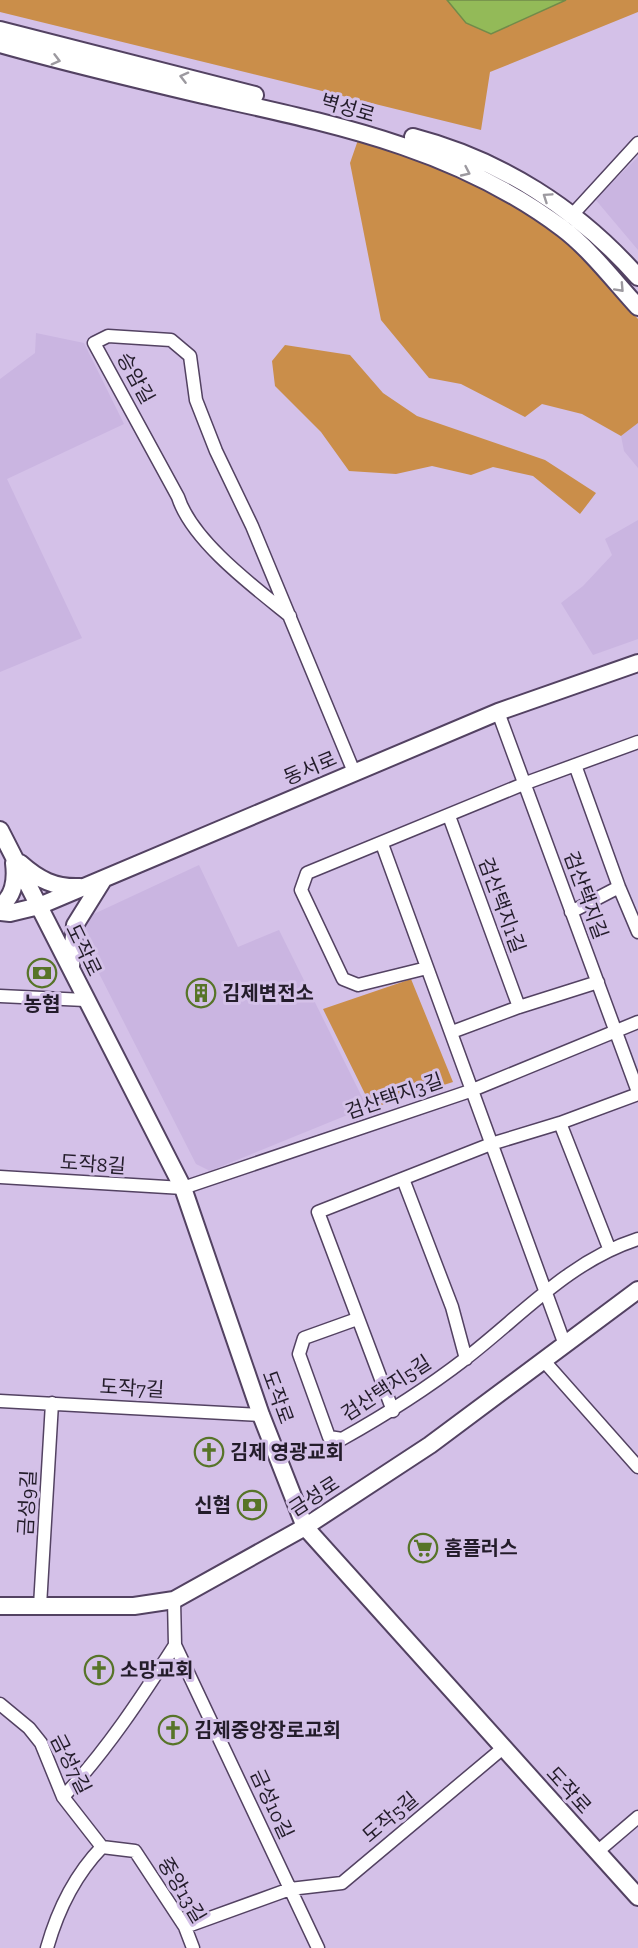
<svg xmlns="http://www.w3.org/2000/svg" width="638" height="1948" font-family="'Zilla Slab','Noto Sans KR',serif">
<rect width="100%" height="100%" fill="#d4c1e8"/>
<!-- built -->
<path fill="#cab5e1" d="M638 157V250L595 199Z
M36 333 84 343 124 424 7 479 82 638 0 672V379L35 353Z
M638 423V468L624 451 621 436Z
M638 520V639L593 655 561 603 583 586 612 555 605 539Z
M199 865 238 947 279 930 367 1107 210 1171 196 1164 81 938 83 919Z"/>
<!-- green -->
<path fill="#ca8e4a" d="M0 0H638V12L490 72 481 130 0 12Z
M358 140 420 157 506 198 569 242 638 319V423L621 436 582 414 542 404 525 417 461 384 429 378 381 320 350 163Z
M285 345 350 355 383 393 417 416 545 460 596 493 580 514 533 476 493 467 471 475 432 466 396 474 349 471 321 432 275 386 272 361Z
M411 979 453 1082 372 1108 323 1009Z"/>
<!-- water -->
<path fill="#93ba58" stroke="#718b4a" stroke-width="1.5" d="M447 0H566L491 34 466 23Z"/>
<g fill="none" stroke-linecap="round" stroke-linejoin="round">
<!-- street casing -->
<g stroke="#534262" stroke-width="15">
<path id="street" d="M573 214 638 143
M290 616C254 587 192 541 178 497L94 343 108 336 171 340 190 356 196 400 216 451 252 526 354 772
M498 712 638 1092
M575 765 619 887 638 932
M449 816 519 1007
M382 844C442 1011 503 1178 565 1345
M571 912 619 887
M427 968 358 985 343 979 301 890 307 873 526 783 638 742
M0 996 85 1000
M452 1032 519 1007 598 982
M560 1123 609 1248
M0 1177 183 1188 470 1091 638 1022
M403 1179 452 1307 466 1359
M357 1319 304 1338 299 1354 329 1437 342 1439C385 1415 426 1389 465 1359 521 1316 569 1261 638 1239
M544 1361 638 1467
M0 1401 261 1415
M393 1411 318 1212 491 1144 560 1123 638 1094
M174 1600 175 1645 318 1948
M40 1606 52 1403
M0 1704 29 1728 41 1743 63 1797 102 1847
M63 1797C107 1750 141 1698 175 1645
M102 1847 135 1851 185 1927 193 1948
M597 1852 638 1817
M185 1927 290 1889 342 1883 503 1748
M47 1948C58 1909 74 1876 102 1847"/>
</g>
<!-- secondary casing -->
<g stroke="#534262" stroke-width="20">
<path id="secondary" d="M0 30 255 95
M0 44C67 63 135 79 203 95 332 124 454 147 562 228 589 248 615 282 638 307
M413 137C501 160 578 209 638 277
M0 830 183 1188 261 1415 305 1527 638 1897
M20 863C39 880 55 888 80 887
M0 906C15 896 16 879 14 863
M0 912 10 913 39 906 498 712 638 663
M71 966 75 925 103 880
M0 1606H134L174 1600 305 1527 430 1445 638 1290"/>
</g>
<!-- street -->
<use href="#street" stroke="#fff" stroke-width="12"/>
<!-- secondary -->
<use href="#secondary" stroke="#fff" stroke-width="16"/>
</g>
<!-- one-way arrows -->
<defs><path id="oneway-chevron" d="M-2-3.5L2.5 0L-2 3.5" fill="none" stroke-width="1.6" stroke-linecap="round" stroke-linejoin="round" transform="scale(1.5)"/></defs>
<g stroke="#9c999f">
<use href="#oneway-chevron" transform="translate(56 60) rotate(15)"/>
<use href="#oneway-chevron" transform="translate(184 77) rotate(-166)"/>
<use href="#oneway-chevron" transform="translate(466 172) rotate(25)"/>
<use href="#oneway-chevron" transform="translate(547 197) rotate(-146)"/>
<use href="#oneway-chevron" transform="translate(620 288) rotate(47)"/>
</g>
<!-- icons -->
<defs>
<g id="bank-ring" transform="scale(1.5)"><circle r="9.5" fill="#d4c1e8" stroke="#577428" stroke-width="1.5"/><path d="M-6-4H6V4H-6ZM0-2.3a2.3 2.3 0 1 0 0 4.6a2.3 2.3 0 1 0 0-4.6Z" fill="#577428"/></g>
<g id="building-ring" transform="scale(1.5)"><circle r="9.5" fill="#d4c1e8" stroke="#577428" stroke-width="1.5"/><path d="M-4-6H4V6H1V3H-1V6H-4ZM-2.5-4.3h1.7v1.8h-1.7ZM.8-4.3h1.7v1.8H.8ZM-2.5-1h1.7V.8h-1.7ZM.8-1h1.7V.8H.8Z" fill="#577428"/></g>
<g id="church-ring" transform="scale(1.5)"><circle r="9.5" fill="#d4c1e8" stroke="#577428" stroke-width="1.5"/><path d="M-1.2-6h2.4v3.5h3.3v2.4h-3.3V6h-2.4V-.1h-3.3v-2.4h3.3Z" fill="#577428"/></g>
<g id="supermarket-ring" transform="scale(1.5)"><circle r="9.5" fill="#d4c1e8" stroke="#577428" stroke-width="1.5"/><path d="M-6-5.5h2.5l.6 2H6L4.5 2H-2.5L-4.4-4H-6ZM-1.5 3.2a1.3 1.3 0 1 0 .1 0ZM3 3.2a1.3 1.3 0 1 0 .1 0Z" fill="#577428"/></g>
</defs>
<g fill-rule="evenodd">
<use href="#bank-ring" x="42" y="973"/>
<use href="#building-ring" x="201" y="993"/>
<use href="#church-ring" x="209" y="1452"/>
<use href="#bank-ring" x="252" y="1505"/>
<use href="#supermarket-ring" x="423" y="1548"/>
<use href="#church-ring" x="99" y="1670"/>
<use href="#church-ring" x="173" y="1730"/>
</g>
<g text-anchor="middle" stroke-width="6" stroke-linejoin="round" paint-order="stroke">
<!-- street labels -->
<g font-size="20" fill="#231c2a" stroke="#d4c1e8">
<text transform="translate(348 108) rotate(16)" y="7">벽성로</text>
<text transform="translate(136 378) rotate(61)" y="7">승암길</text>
<text transform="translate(310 768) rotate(-23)" y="7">동서로</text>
<text transform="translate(586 895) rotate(70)" y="7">검산택지길</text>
<text transform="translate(502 905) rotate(70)" y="7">검산택지1길</text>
<text transform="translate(84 950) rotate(64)" y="7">도작로</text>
<text transform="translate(394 1096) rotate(-19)" y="7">검산택지3길</text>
<text transform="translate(93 1164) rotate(4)" y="7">도작8길</text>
<text transform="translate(132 1388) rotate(3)" y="7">도작7길</text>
<text transform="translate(386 1388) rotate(-33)" y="7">검산택지5길</text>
<text transform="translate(278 1397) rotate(70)" y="7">도작로</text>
<text transform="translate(314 1496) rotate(-33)" y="7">금성로</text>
<text transform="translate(27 1503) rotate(-87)" y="7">금성9길</text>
<text transform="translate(71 1764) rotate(63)" y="7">금성7길</text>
<text transform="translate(569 1790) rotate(48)" y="7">도작로</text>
<text transform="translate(272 1804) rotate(65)" y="7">금성10길</text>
<text transform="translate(390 1817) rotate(-40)" y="7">도작5길</text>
<text transform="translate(182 1890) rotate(59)" y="7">중앙13길</text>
</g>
<!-- poi labels -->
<g font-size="20" font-weight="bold" fill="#231c2a" stroke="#d4c1e8" text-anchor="start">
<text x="222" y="1000">김제변전소</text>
<text x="42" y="1011" text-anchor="middle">농협</text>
<text x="230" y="1459">김제 영광교회</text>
<text x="231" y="1512" text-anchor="end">신협</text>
<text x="444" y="1555">홈플러스</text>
<text x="120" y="1677">소망교회</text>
<text x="194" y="1737">김제중앙장로교회</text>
</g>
</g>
</svg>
